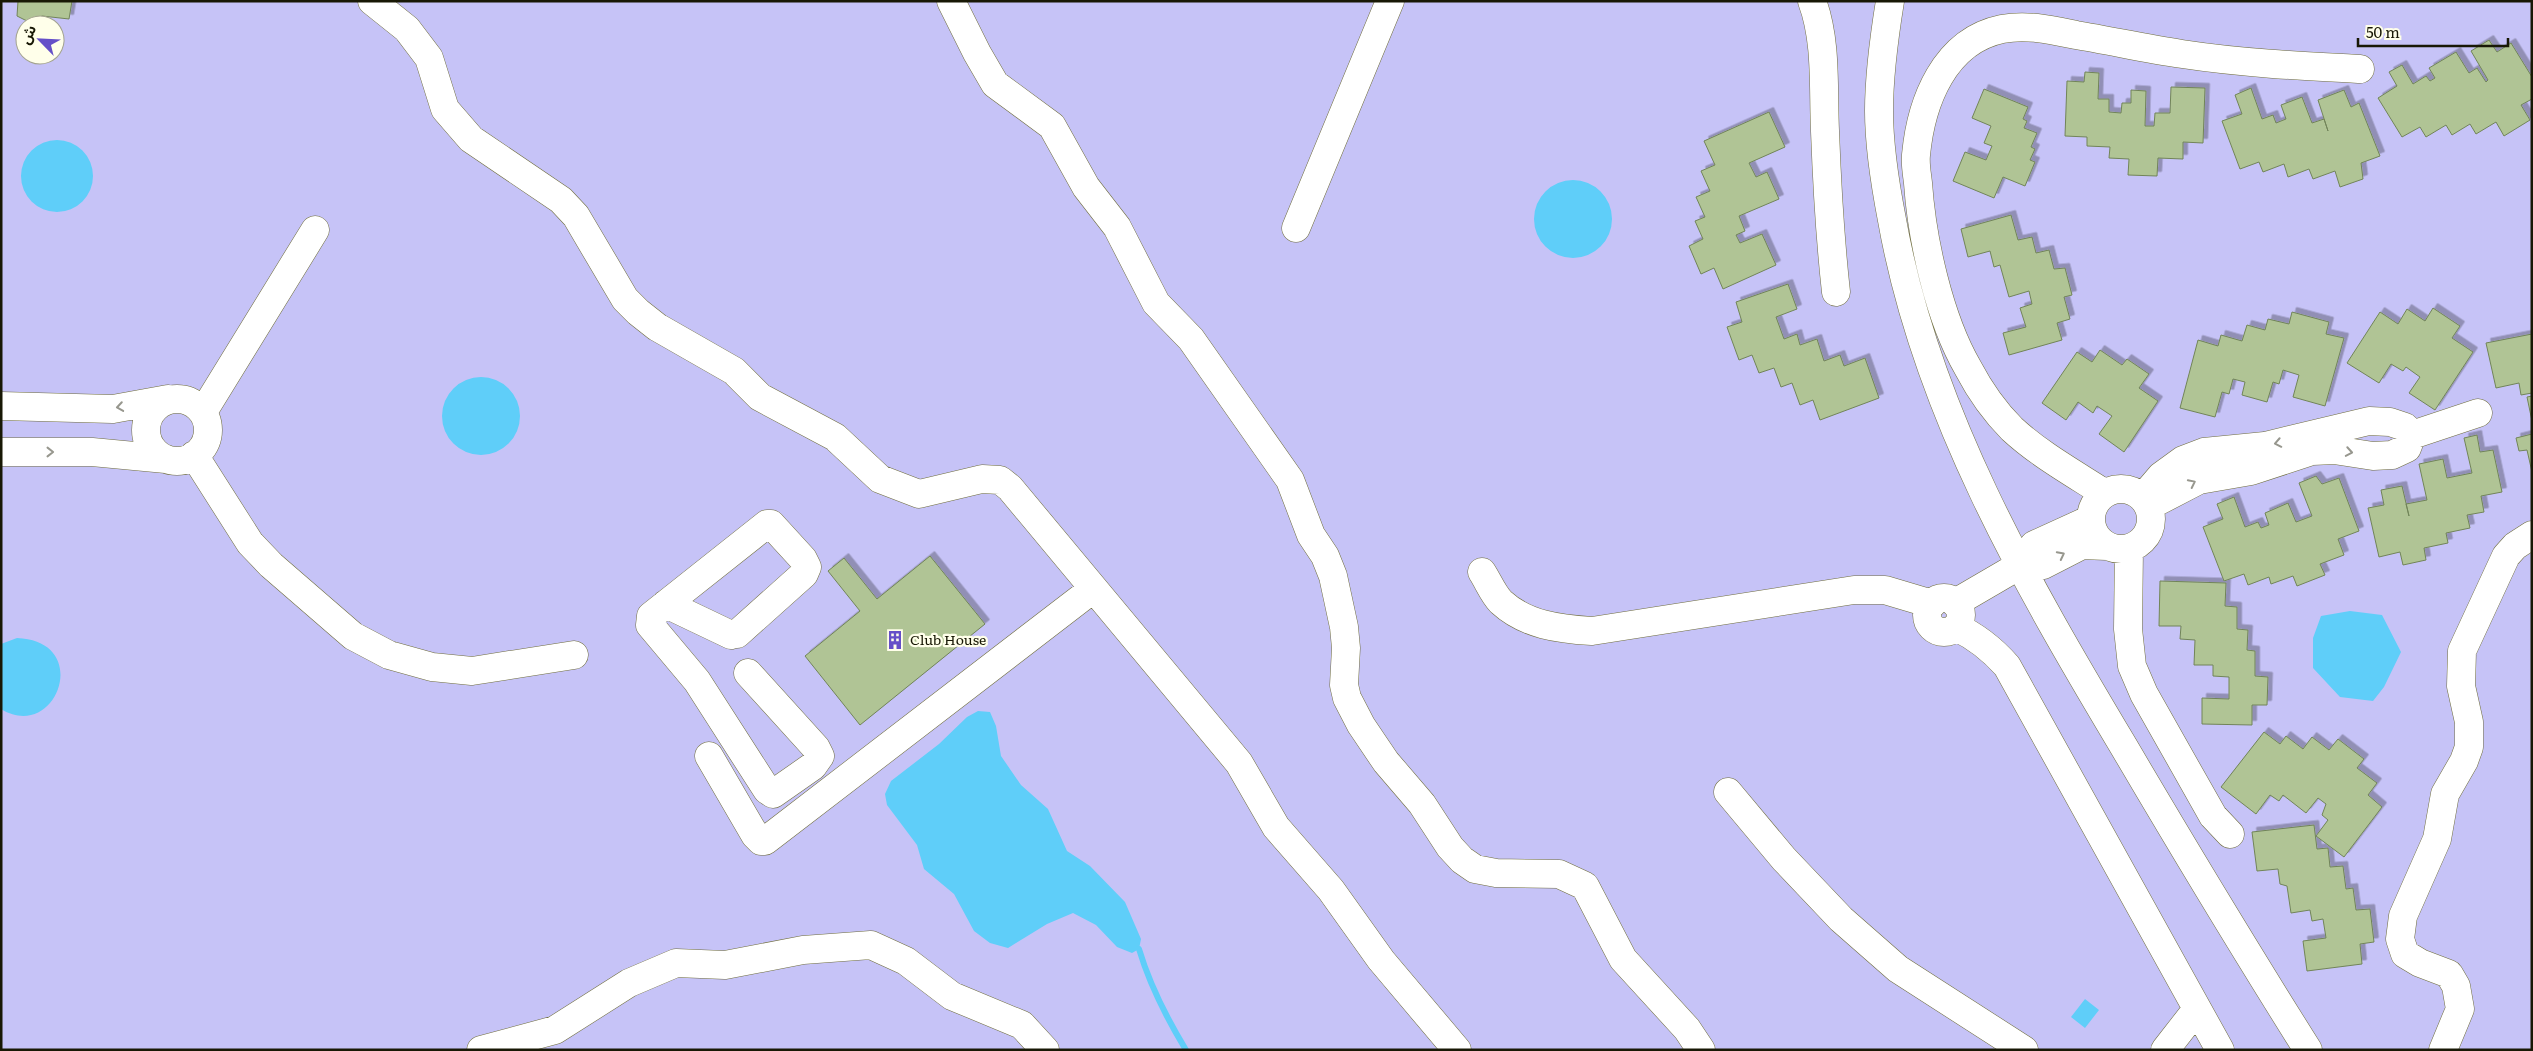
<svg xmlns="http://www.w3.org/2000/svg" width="2533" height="1051" font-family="Literata,'Noto Sans Arabic',serif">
<defs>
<filter id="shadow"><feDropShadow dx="4.5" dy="-4.5" stdDeviation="0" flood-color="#0004"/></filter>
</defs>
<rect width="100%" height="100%" fill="#e1e0ac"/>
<!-- green -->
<path fill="#c6c3f7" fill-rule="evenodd" d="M1 1H2532V1050H1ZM25 25H55V55H25Z"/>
<!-- water -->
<path fill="#5fcef9" d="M21 176a36 36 0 1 1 72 0a36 36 0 1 1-72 0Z
M1534 219a39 39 0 1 1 78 0a39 39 0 1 1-78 0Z
M442 416a39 39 0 1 1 78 0a39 39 0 1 1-78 0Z
M2350 611 2382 615 2401 652 2384 687 2373 701 2340 697 2313 668V638L2321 616Z
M17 638C94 641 56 743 1 709V644Z
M978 711 990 712 996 726 1001 756 1021 785 1048 809 1067 851 1090 866 1125 902 1141 939 1139 949 1132 953 1117 947 1096 925 1073 913 1047 924 1008 948 990 943 974 931 954 894 924 869 917 845 887 805 885 794 891 781 939 744 967 717Z
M2085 999 2099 1010 2085 1028 2071 1017Z"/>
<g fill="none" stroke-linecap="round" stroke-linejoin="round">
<!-- stream -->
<path stroke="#5fcef9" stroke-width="6" d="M1139 949C1150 986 1166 1017 1186 1050"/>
</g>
<!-- building -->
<path fill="#b0c495" stroke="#718458" filter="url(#shadow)" d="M18 1H72L69 19 42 16 31 23 17 16Z
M2489 40 2497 52 2511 43 2532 77V99L2521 105 2530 120 2504 136 2496 122 2476 134 2470 124 2452 135 2446 125 2426 137 2420 127 2402 137 2378 98 2397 86 2389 72 2402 65 2413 84 2426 76 2430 81 2435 78 2429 68 2456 52 2469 73 2477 68 2486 82 2488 80 2471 51Z
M2085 72 2099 73 2098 99H2109V112L2121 113 2122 103H2131V90L2146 91 2145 126H2154L2155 113H2170L2171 87 2205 88 2203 143 2183 142V159L2158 158 2157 176 2128 175 2129 159 2109 158 2110 147 2087 146V137L2065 136 2067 81 2084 82Z
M2251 88 2262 119 2273 115 2276 123 2286 119 2281 105 2302 97 2312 123 2324 119 2328 131 2318 100 2344 90 2351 107 2359 103 2380 156 2361 163 2363 179 2340 187 2335 171 2313 179 2309 169 2288 177 2284 164 2263 172 2259 162 2240 169 2222 121 2242 114 2235 95Z
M1984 89 2028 107 2023 119 2027 121 2024 128 2037 133 2031 147 2035 149 2030 160 2035 162 2025 186 2003 177 1994 198 1953 181 1965 152 1986 160 1992 146 1984 143 1991 126 1972 118Z
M1769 112 1785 147 1749 163 1756 177 1767 172 1779 199 1739 216 1745 231 1736 235 1740 243 1762 234 1776 265 1723 289 1714 268 1701 274 1689 246 1703 239 1695 221 1705 217 1696 197 1710 191 1701 171 1715 165 1704 141Z
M2011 215 2018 240 2032 237 2036 253 2049 250 2054 269 2065 268 2072 295 2064 297 2070 319 2057 323 2062 340 2009 355 2003 333 2026 327 2020 308 2032 304 2029 291 2009 297 2000 265 1994 267 1990 251 1968 257 1961 229Z
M1788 284 1797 309 1776 317 1784 339 1797 334 1800 345 1817 339 1824 361 1840 355 1844 366 1865 358 1879 398 1820 420 1813 400 1800 405 1792 383 1781 387 1774 368 1759 373 1752 355 1739 360 1727 327 1742 322 1736 302Z
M2433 308 2460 326 2452 338 2473 352 2435 410 2409 393 2420 377 2406 367 2403 371 2391 364 2379 383 2347 363 2380 312 2398 324 2407 309 2425 321Z
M2292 312 2329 322 2326 334 2344 338 2325 406 2293 397 2299 375 2283 370 2279 384 2273 382 2267 402 2242 395 2245 382 2233 379 2229 394 2222 392 2215 417 2180 408 2198 340 2218 346 2221 335 2242 341 2247 325 2265 330 2268 319 2289 324Z
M2532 334V393L2521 395 2519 383 2496 388 2486 343Z
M2100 350 2122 365 2127 359 2149 374 2139 388 2158 401 2124 452 2099 434 2112 416 2097 406 2093 413 2078 402 2066 420 2042 403 2077 352 2092 362Z
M2532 396V421L2527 397Z
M2532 434V472L2527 450 2519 451 2516 438Z
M2477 435 2480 452 2493 450 2502 492 2481 496 2484 512 2467 515 2470 528 2446 533 2448 543 2424 548 2426 560 2403 565 2400 552 2379 557 2368 508 2384 505 2381 490 2402 486 2409 516 2406 504 2427 500 2419 464 2443 459 2447 478 2472 473 2464 438Z
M2316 476 2322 484 2339 478 2359 531 2338 539 2344 555 2320 564 2325 575 2297 586 2293 576 2271 584 2269 577 2248 585 2244 574 2224 581 2203 527 2223 519 2217 504 2234 497 2245 527 2258 522 2261 528 2269 525 2265 513 2288 503 2296 522 2312 516 2299 483Z
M930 556 985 624 860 725 805 656 860 611 828 571 844 558 877 599Z
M2160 581 2226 583 2225 606 2237 607V629L2248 630 2247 650 2255 651V676L2268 677 2267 705H2252V725L2202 724V698L2229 699V677L2213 676V665H2194L2195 640 2180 639 2181 626H2159Z
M2264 732 2280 744 2286 736 2303 749 2312 737 2329 750 2338 739 2364 759 2357 768 2377 783 2368 795 2382 807 2344 857 2316 836 2328 820 2322 815 2326 804 2318 798 2306 813 2283 795 2279 801 2270 795 2256 814 2221 787Z
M2314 825 2317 849 2328 848 2330 867 2343 866 2346 889 2353 888 2356 910 2370 909 2374 942 2360 944 2362 964 2307 971 2303 941 2326 938 2323 919 2312 921 2310 910 2291 913 2287 886 2280 884 2278 869 2257 871 2252 832Z"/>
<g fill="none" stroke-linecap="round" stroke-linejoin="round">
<!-- minor casing -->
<g stroke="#706e3f" stroke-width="29">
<path id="minor" d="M372 1 407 29 429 58 445 109 471 139 561 200 576 216 625 299 638 312 657 327 734 371 760 397 835 437 880 479 919 494 982 479 1000 480 1010 488 1239 763 1276 827 1331 890 1381 960 1457 1050
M951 1 977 53 995 84 1052 126 1086 187 1117 227 1156 303 1191 339 1290 480 1311 535 1325 556 1333 576 1344 627 1346 648 1344 685 1347 698 1361 725 1386 762 1422 804 1450 847 1462 860 1475 869 1496 873 1559 874 1585 886 1623 959 1687 1029 1701 1050
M1812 1C1827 41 1823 88 1825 131 1827 185 1830 238 1836 292
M1890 1C1884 38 1879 73 1879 111 1879 147 1885 184 1892 220 1926 411 2026 583 2124 747 2184 849 2245 950 2308 1050
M1296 228 1390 1
M146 430a31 31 0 1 1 62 0a31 31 0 1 1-62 0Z
M1 406 113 409 168 399
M203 412 315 230
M2412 435 2478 413
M1 452H92L166 459
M194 455 250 543 271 565 353 636 389 655 432 667 472 671 574 655
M2091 519a30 30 0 1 1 60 0a30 30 0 1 1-60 0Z
M2104 493C2073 473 2039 454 2012 429 1995 412 1979 389 1968 368 1939 318 1922 240 1918 183 1917 174 1915 164 1916 155 1921 102 1944 41 2002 29 2027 24 2052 30 2076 35 2112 41 2147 49 2182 54 2241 63 2301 66 2360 69
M2143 497 2161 476 2183 460 2204 452 2265 446 2369 421 2390 422 2405 427 2412 435 2407 448 2392 455 2373 456 2334 450 2312 451 2251 471 2199 480 2149 506
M2129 548 2128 629 2132 666 2144 694 2213 816 2230 834
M2015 568 2034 545 2091 519
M1482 572C1488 581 1493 594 1501 602 1526 625 1559 629 1592 631L1854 590H1885L1932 604
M1927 615a17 17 0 1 1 34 0a17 17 0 1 1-34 0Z
M1955 603 2015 568 2043 565 2082 545 2107 546
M666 604 731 635
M1956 627C1977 637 1992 649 2007 666L2220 1050
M737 634 804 574 807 567 803 559 771 524H767L651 616 650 625 697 681 767 790 773 794 813 766 820 756 816 748 748 673
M709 756 755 835 761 841H765L1093 589
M1728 792 1784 859 1841 919 1898 969 2024 1050
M481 1050 555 1030 629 983 676 963 725 965 803 950 871 945 906 961 952 996 1022 1025 1045 1050
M2165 1050 2197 1009
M2443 1050 2460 1009 2456 986 2449 974 2420 963 2405 954 2400 939 2403 916 2437 839 2445 794 2464 761 2469 747V722L2461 686 2462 651 2506 556 2515 546 2532 535"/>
</g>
<!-- minor -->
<use href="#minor" stroke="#fff" stroke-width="28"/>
</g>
<!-- one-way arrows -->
<defs><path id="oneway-chevron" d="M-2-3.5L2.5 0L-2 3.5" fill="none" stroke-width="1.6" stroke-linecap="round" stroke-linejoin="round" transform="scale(1.25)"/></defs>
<g stroke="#97978e">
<use href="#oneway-chevron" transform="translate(120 407) rotate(171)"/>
<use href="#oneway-chevron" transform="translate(2278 443) rotate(169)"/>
<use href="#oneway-chevron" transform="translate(50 452)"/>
<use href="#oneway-chevron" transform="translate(2349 452) rotate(10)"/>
<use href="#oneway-chevron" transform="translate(2192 483) rotate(-26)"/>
<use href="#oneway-chevron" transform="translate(2061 555) rotate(-27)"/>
</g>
<!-- icons -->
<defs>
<g id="building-bare" transform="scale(1.5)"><path d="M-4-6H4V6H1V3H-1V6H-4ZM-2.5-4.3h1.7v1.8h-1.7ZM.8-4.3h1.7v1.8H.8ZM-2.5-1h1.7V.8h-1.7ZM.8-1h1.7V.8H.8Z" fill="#654fc8" stroke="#ffffea" stroke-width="2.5" paint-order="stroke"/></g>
</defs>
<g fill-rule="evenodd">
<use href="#building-bare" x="895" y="640"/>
</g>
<g text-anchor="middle" stroke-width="4.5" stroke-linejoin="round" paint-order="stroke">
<!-- poi labels -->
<g font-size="14" fill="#181805" stroke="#ffffea" text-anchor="start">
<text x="910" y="645">Club House</text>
</g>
</g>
<!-- border -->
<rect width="2533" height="1051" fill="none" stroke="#181805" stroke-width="5"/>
<!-- north arrow -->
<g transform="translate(40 40) rotate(294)"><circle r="24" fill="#ffffea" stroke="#a3a38e"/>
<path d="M0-4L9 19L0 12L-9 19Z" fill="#654fc8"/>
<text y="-8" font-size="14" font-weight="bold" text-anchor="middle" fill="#181805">ش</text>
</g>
<!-- scale -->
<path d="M2358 38v8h150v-8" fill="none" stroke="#181805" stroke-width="2.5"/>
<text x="2366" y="38" font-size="15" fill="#181805" stroke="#ffffea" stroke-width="4" paint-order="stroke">50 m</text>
</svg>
